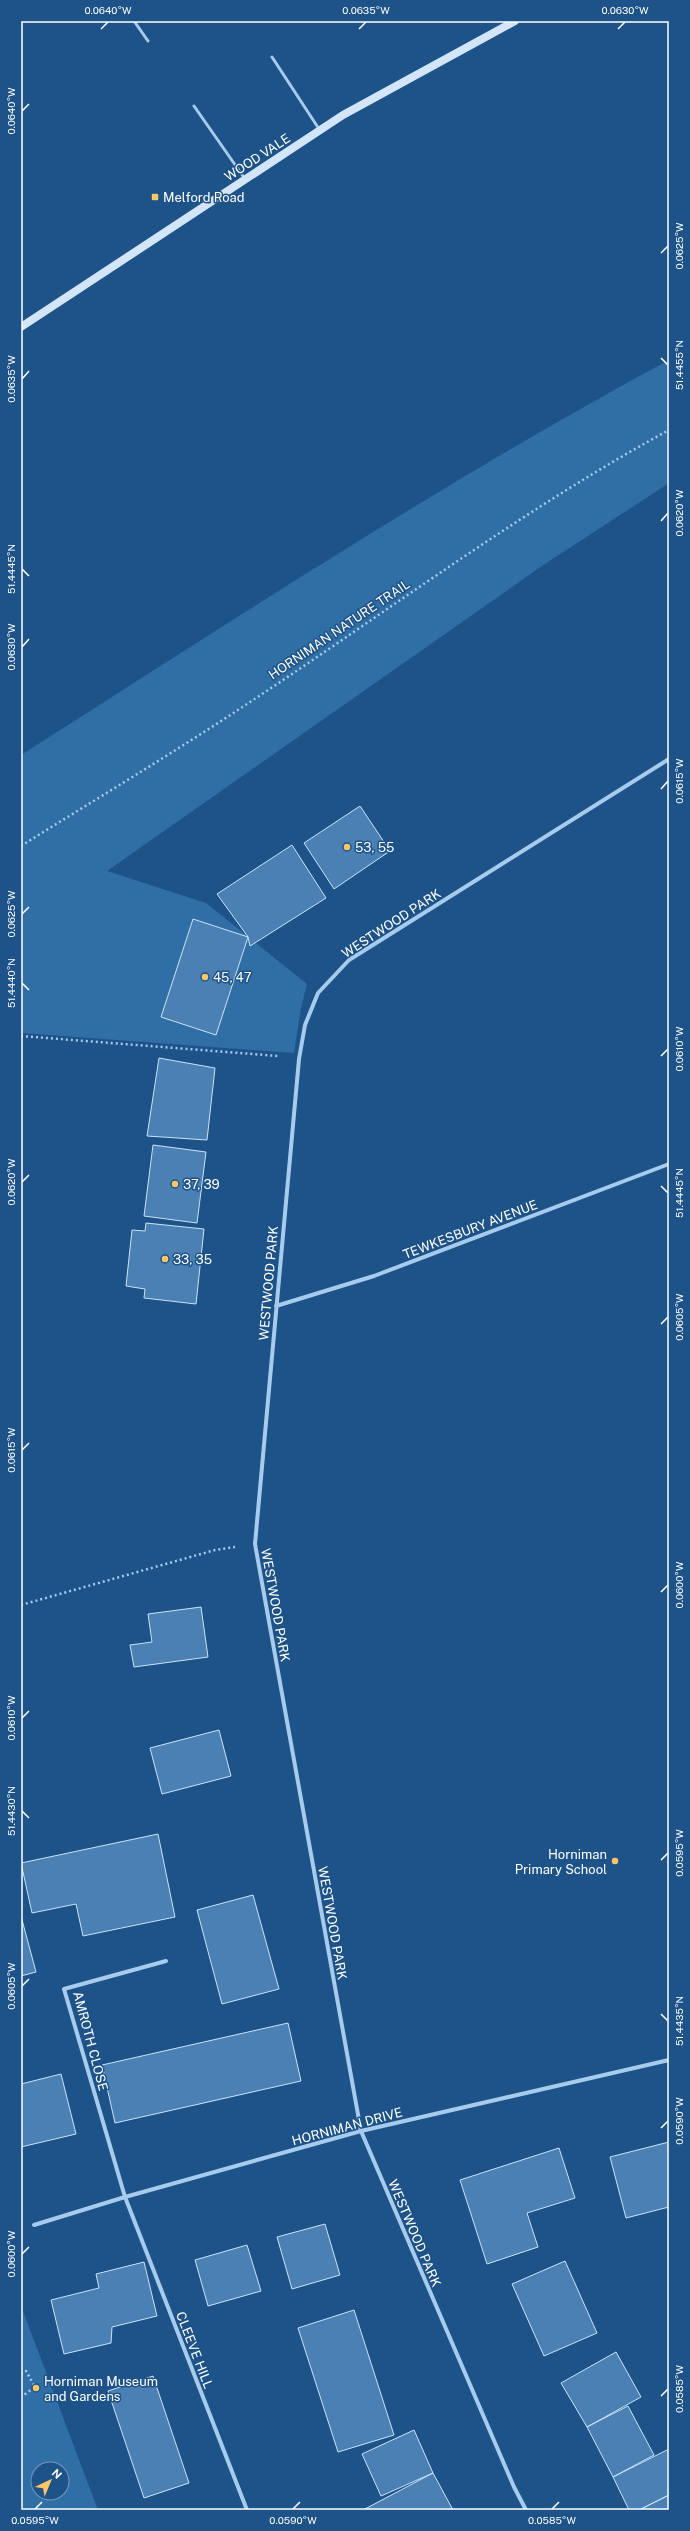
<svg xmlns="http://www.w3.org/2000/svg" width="690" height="2531" font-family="'Public Sans',sans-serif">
<rect width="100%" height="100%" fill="#1d5389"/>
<!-- green -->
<path fill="#306ea6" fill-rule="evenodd" d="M669 360V483L542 566 107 871 206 903 307 984 301 1008 294 1053 21 1033V755C235 619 446 480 669 360Z
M21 2306 98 2510H21ZM38 2469H62V2493H38Z"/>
<!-- building -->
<path fill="#4a80b3" stroke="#cce3f8" d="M360 806 390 851 334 889 304 843Z
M292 845 326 898 250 946 248 937 217 894Z
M193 919 248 937 216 1035 161 1017Z
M159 1058 215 1068 207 1140 147 1136Z
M153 1145 206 1152 197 1223 144 1216Z
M146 1223 204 1229 196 1304 144 1298 145 1289 126 1286 132 1230 145 1231Z
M201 1607 208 1657 134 1667 130 1645 152 1642 148 1614Z
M219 1730 231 1776 162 1794 150 1748Z
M158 1834 175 1917 83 1936 76 1904 32 1913 21 1863Z
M253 1895 279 1989 222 2004 197 1910Z
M21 1916 36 1972 21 1976Z
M288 2023 301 2081 115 2123 102 2065Z
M61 2074 76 2134 21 2147V2084Z
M669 2142V2207L626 2218 610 2157Z
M559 2148 575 2198 527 2213 538 2247 487 2264 460 2180Z
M325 2224 340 2275 292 2289 277 2237Z
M247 2245 261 2291 208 2306 195 2260Z
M565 2261 597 2333 544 2356 512 2284Z
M144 2262 157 2316 112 2327 111 2343 64 2354 51 2300 99 2288 96 2274Z
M354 2310 394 2435 338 2452 298 2328Z
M616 2352 641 2397 587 2427 561 2383Z
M153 2376 189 2483 144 2498 108 2391Z
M628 2406 654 2455 613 2477 587 2427Z
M414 2430 433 2473 381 2496 362 2454Z
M669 2449V2495L639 2510H629L613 2477Z
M433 2473 453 2510H363Z
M669 2495V2510H639Z"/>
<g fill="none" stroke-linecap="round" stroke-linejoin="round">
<!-- path -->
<path stroke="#a7cbec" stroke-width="2.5" stroke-dasharray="2 3" stroke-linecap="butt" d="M21 846C96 799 173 753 247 704 387 612 522 510 669 430
M21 1036 278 1056
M21 1605 215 1550 235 1547
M21 2374 26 2371 35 2387 21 2397"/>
<!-- lane -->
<path stroke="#a7cbec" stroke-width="3" d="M134 21 148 41
M272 57 319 129
M194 106 245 179"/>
<!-- street -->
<path stroke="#a7cbec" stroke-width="4" d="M276 1306 374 1276 669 1164
M166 1961 64 1989 125 2197 247 2510
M34 2225 125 2197 361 2131 669 2060
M526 2510 514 2487 361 2131 255 1544 299 1059 305 1025 318 993 349 960 669 759"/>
<!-- secondary -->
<path stroke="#d3e6f9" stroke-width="8" d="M21 327 343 115 515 21"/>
</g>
<!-- ticks -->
<path fill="none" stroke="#fff" stroke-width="1.5" d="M101 29 108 22M359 29 366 22M618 29 625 22M22 111 29 104M661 253 668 246M661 358 668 365M22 379 29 371M661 521 668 513M22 569 29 576M22 647 29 639M661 789 668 781M22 914 29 907M22 983 29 990M661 1056 668 1049M22 1182 29 1175M661 1186 668 1193M661 1324 668 1317M22 1450 29 1443M661 1592 668 1585M22 1718 29 1711M22 1811 29 1818M661 1860 668 1853M22 1986 29 1979M661 2014 668 2021M661 2128 668 2121M22 2254 29 2247M661 2396 668 2389M35 2509 42 2502M293 2509 300 2502M552 2509 559 2502"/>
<!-- markers -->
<g fill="#fbc666" stroke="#1d5389" stroke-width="1.5">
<rect x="151" y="193" width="8" height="8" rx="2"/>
<circle cx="347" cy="847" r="4"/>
<circle cx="205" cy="977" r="4"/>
<circle cx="175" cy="1184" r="4"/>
<circle cx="165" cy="1259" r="4"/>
<circle cx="615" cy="1861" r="4"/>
<circle cx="36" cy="2388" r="4"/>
</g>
<g text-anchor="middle" stroke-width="3" stroke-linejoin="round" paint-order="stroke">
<!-- street labels -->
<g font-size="13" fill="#fff" stroke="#1d5389">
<text transform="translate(257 157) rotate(-33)" y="5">WOOD VALE</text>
<text transform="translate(339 629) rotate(-34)" y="5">HORNIMAN NATURE TRAIL</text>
<text transform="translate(391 923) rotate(-33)" y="5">WESTWOOD PARK</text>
<text transform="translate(470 1229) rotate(-21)" y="5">TEWKESBURY AVENUE</text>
<text transform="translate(268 1283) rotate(-85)" y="5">WESTWOOD PARK</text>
<text transform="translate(276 1605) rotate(80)" y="5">WESTWOOD PARK</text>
<text transform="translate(333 1923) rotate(80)" y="5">WESTWOOD PARK</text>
<text transform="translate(91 2041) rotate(75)" y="5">AMROTH CLOSE</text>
<text transform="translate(347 2126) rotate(-15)" y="5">HORNIMAN DRIVE</text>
<text transform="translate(415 2233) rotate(67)" y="5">WESTWOOD PARK</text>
<text transform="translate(195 2350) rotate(69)" y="5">CLEEVE HILL</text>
</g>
<!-- poi labels -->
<g font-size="13" fill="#fff" stroke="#1d5389" text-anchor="start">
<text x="163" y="202">Melford Road</text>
<text x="355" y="852">53, 55</text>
<text x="213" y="982">45, 47</text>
<text x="183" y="1189">37, 39</text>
<text x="173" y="1264">33, 35</text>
<text x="607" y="1859" text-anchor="end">Horniman<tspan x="607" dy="15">Primary School</tspan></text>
<text x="44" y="2386">Horniman Museum<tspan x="44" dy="15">and Gardens</tspan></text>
</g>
</g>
<!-- border -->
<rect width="690" height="2531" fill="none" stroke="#1d5389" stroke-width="44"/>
<!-- north arrow -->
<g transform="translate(50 2481) rotate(44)"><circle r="19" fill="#1d5389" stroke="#7798b8"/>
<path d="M0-3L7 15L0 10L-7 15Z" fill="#fbc666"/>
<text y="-6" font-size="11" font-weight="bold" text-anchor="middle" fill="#ffffff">N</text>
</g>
<rect x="22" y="22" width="646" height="2487" fill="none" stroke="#fff" stroke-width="1.5"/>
<g font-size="10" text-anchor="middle" fill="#fff">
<text x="108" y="14">0.0640°W</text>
<text x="366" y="14">0.0635°W</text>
<text x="625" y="14">0.0630°W</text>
<text transform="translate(11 111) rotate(-90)" y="4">0.0640°W</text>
<text transform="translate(679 246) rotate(-90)" y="4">0.0625°W</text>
<text transform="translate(679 365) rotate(-90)" y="4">51.4455°N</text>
<text transform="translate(11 379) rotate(-90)" y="4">0.0635°W</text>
<text transform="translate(679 513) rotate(-90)" y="4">0.0620°W</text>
<text transform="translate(11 569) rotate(-90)" y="4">51.4445°N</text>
<text transform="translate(11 647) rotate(-90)" y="4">0.0630°W</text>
<text transform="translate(679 781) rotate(-90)" y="4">0.0615°W</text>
<text transform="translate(11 914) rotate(-90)" y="4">0.0625°W</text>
<text transform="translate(11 983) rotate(-90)" y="4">51.4440°N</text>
<text transform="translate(679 1049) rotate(-90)" y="4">0.0610°W</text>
<text transform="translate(11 1182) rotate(-90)" y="4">0.0620°W</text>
<text transform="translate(679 1193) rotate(-90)" y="4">51.4445°N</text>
<text transform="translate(679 1317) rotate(-90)" y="4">0.0605°W</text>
<text transform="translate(11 1450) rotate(-90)" y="4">0.0615°W</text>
<text transform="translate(679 1585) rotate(-90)" y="4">0.0600°W</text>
<text transform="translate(11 1718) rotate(-90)" y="4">0.0610°W</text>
<text transform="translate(11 1811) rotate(-90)" y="4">51.4430°N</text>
<text transform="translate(679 1853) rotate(-90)" y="4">0.0595°W</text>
<text transform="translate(11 1986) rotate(-90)" y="4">0.0605°W</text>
<text transform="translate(679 2021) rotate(-90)" y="4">51.4435°N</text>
<text transform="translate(679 2121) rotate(-90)" y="4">0.0590°W</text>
<text transform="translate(11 2254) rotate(-90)" y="4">0.0600°W</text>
<text transform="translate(679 2389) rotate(-90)" y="4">0.0585°W</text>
<text x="35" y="2524">0.0595°W</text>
<text x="293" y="2524">0.0590°W</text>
<text x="552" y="2524">0.0585°W</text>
</g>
</svg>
